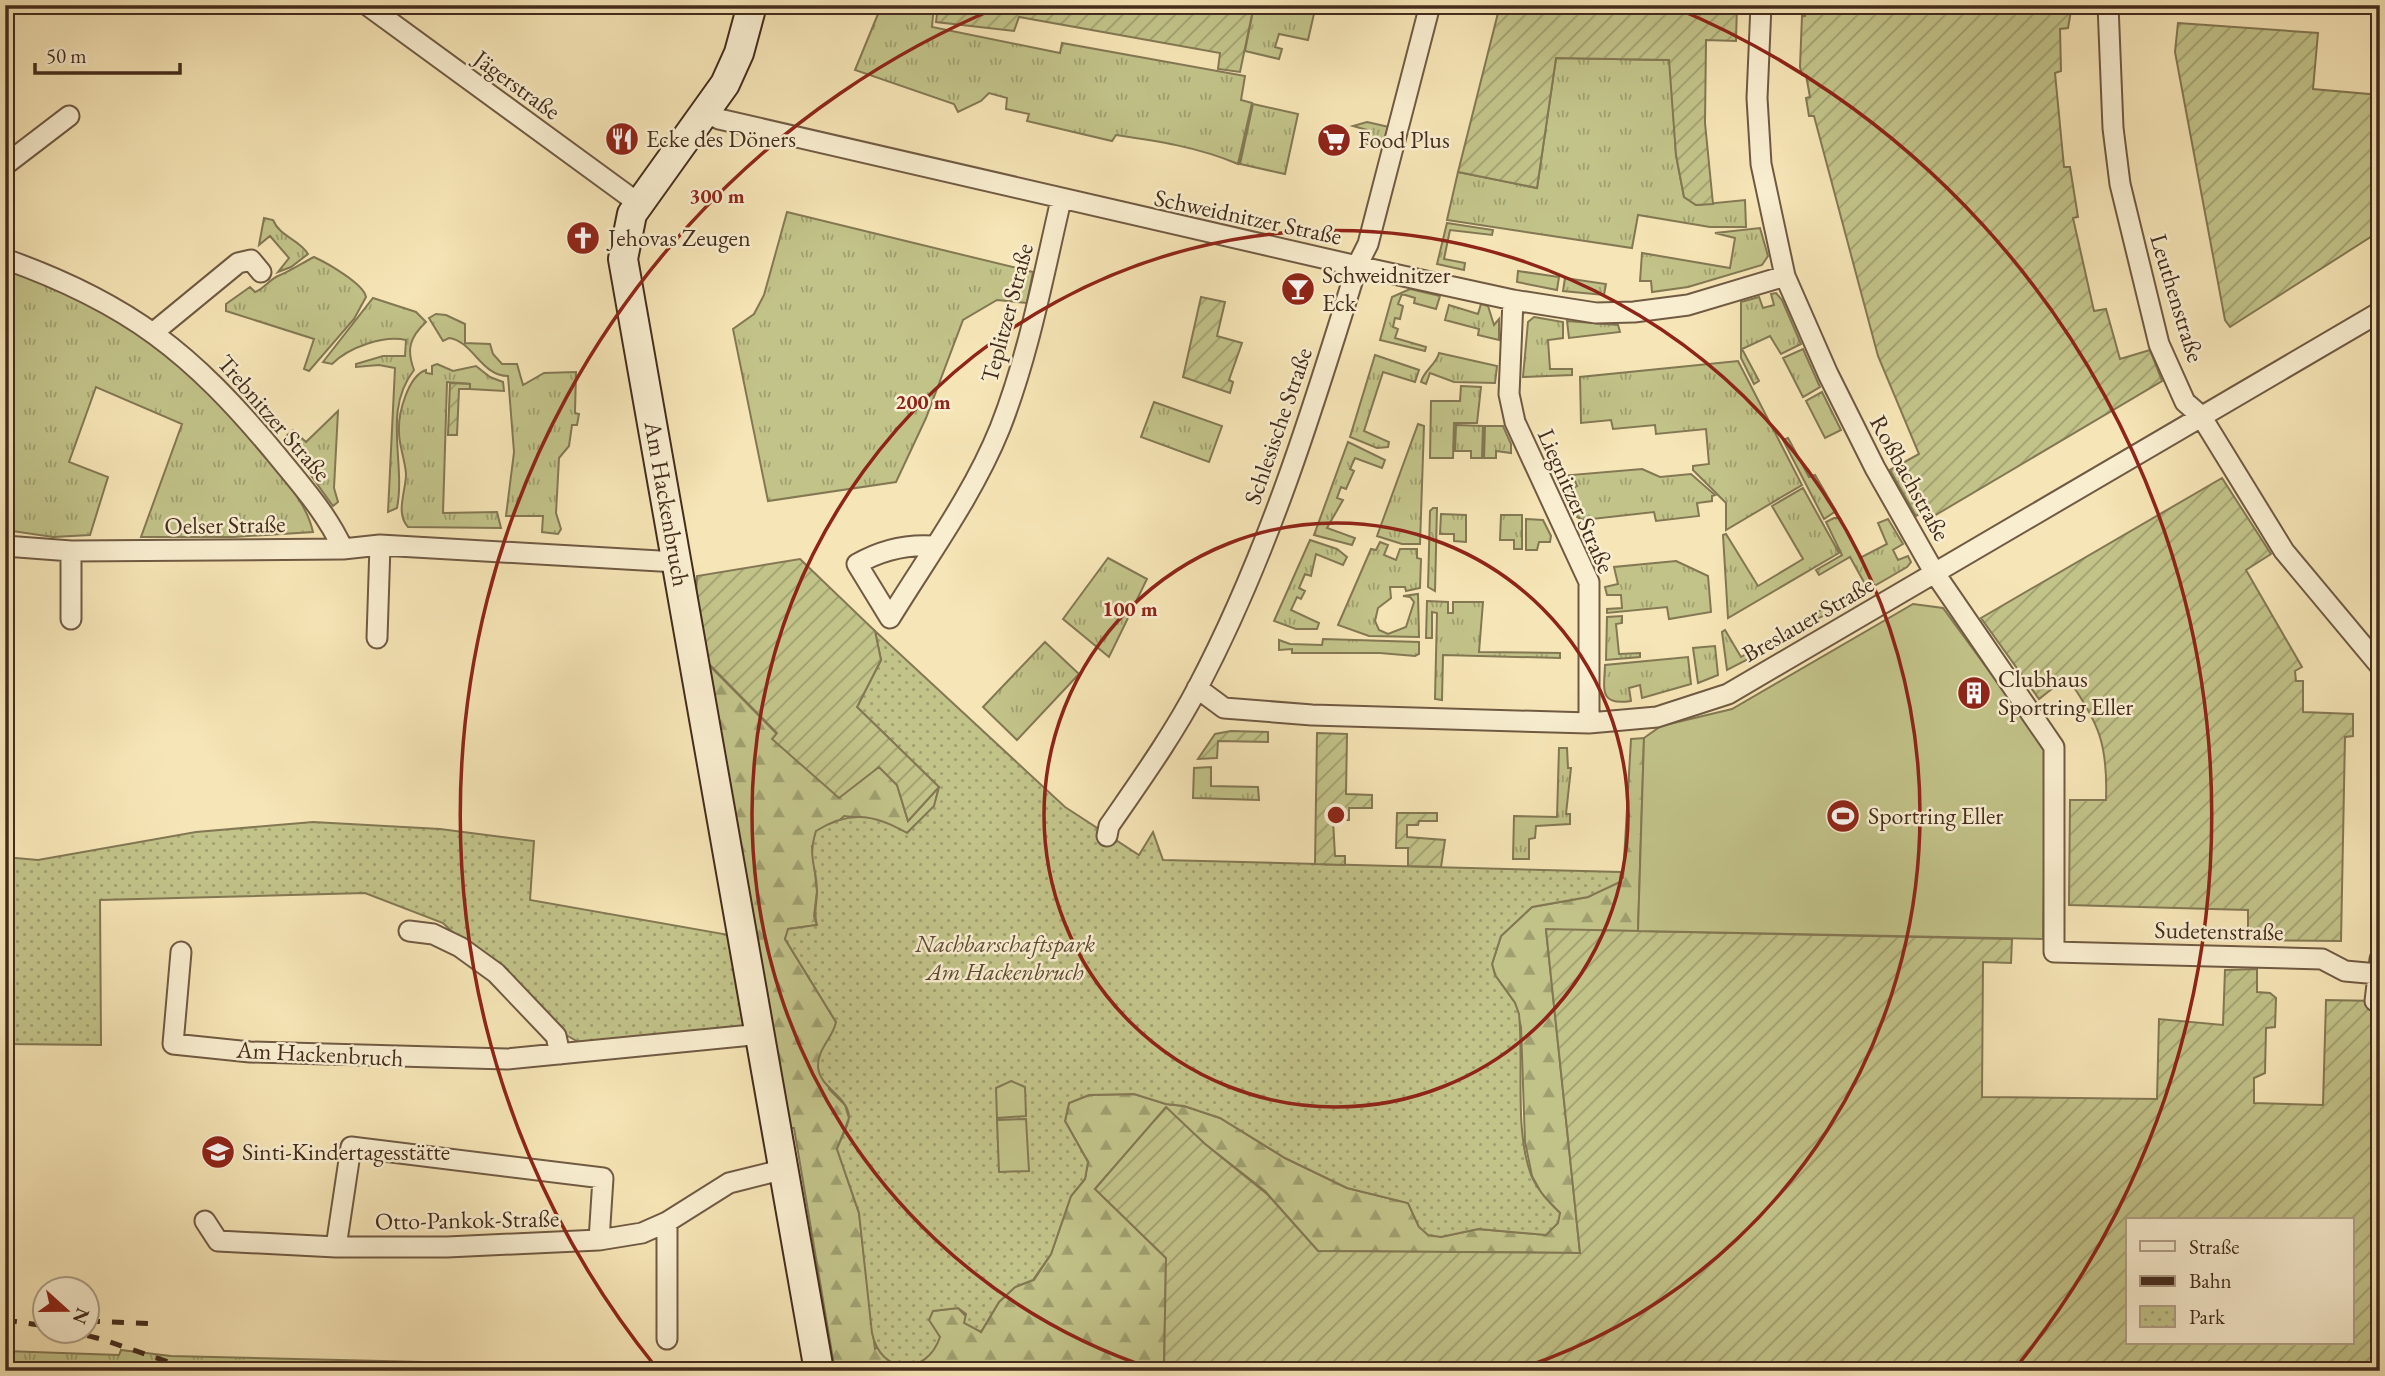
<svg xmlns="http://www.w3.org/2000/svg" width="2385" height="1376" font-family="'EB Garamond',serif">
<defs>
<pattern id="grass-tufts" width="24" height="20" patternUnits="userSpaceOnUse" patternTransform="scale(1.75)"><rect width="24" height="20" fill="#c2c389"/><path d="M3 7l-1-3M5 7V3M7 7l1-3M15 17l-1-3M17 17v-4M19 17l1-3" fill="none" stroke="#9f9f6f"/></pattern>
<pattern id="forest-firs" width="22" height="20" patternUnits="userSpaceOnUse" patternTransform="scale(1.75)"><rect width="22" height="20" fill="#c2c389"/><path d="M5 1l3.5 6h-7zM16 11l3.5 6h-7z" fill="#9f9f6f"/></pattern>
<pattern id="park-dots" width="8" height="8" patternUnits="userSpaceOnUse" patternTransform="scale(1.75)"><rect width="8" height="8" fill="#c2c389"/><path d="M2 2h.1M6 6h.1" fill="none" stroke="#9f9f6f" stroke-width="1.8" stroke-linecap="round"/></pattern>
<pattern id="garden-furrows" width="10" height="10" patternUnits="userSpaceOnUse" patternTransform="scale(1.75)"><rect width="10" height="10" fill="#c2c389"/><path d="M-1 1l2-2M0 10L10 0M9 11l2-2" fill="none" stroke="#9f9f6f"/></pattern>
</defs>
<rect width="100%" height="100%" fill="#f6e5b6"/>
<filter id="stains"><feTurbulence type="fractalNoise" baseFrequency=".00286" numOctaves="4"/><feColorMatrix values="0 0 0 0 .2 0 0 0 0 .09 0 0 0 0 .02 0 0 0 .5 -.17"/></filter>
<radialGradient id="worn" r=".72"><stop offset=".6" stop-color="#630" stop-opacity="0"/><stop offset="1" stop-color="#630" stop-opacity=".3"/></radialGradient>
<!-- grass -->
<path fill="url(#grass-tufts)" stroke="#837853" stroke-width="2" d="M866 5H934L932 27 1060 53 1062 43 1245 76 1241 100 1252 103 1238 164C1198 147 1157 141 1116 135L1112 141 1027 121 1029 114 1006 109 1007 98 989 93 981 101 958 112 954 104 855 70 878 14Z
M1254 5H1316L1308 40 1279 34 1275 47 1282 49 1279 59 1245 51Z
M1556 58 1670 60 1676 155 1684 197 1696 205 1745 200 1746 227H1710L1638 215 1632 248 1447 220 1458 172 1537 188Z
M1253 104 1298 114 1285 174 1240 164Z
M1367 122 1389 127 1385 148 1364 143 1367 130 1353 126Z
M787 212 1033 272 1027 303 997 300 963 320 926 418 896 482 768 501 733 329 754 314 764 295Z
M264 218 273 220C280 237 299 239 308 254L291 267 278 272 289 258 270 236 259 245Z
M1447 223 1493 230 1492 235 1450 230 1444 259 1465 263 1464 270 1437 264Z
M1760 228 1768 256 1762 265 1688 287 1652 292 1651 281H1640L1642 253 1730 268 1735 238 1715 233Z
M314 257C327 263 364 284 366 297L354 319 309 371 304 369 314 339 226 311V304L250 287 255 292C264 289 270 279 278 276 291 271 302 263 314 257Z
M5 270C57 287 110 311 154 341 196 370 230 414 262 453 282 477 306 501 313 532L234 537H141L182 424 96 387 69 462 108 477 90 535 53 537 5 530Z
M1518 271 1559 277 1557 290 1517 282Z
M1565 278 1606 284 1604 295 1563 291Z
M1410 289 1440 296 1436 309 1414 303 1415 298 1402 294 1398 304 1403 306 1400 319 1395 318 1393 327 1398 329 1395 338 1426 347 1425 351 1380 340 1392 297Z
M1776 293 1782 300 1801 344 1781 354 1770 336 1742 349 1759 381 1754 384 1741 358V302L1759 297 1763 308 1774 305 1771 294Z
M373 298 416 312 426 322C410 337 406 349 414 370 382 411 406 462 397 508L388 512 395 368 379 365 356 367V364L383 356H405L406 340C384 335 349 347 332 364L323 362Z
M1481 304 1488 306 1494 325 1499 319V340L1478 335 1479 329 1445 320 1449 305 1478 314Z
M436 314 446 315 465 324V343L490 344 493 354 502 364H517L523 385 544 373 576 372 575 413 579 414 577 425H572L569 446 559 458 556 513 561 529 558 534 542 532 543 516H506L514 452 508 376C481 376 473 341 449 338L443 341 429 318Z
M1534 317 1563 322V338L1548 340 1550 369H1572V375L1523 377 1528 322Z
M1567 321 1618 325 1620 332 1569 338Z
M1803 349 1820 387 1803 397 1783 358Z
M1439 353 1497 366 1495 383 1454 382 1430 373 1426 384 1421 382C1424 370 1436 365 1439 353Z
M1375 355 1419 370 1415 382 1383 372 1364 431 1389 442 1388 447 1377 448 1350 437Z
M1738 361 1802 485 1726 530V503L1693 470V466L1709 464 1706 429 1656 434 1655 425 1613 429 1611 420 1581 423 1580 377Z
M437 364 453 371 476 366 490 377 503 382 504 391 470 389V384L447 382 443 513 497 512 501 528 408 527C395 513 406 491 406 474 405 459 399 446 399 432 398 413 408 376 426 370V373L432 374V366Z
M1461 386 1481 387 1477 423H1454L1453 458H1430L1431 401H1460Z
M1822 392 1841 430 1825 438 1806 401Z
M1154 402 1222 426 1209 462 1141 437Z
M338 411 334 488 338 502 333 506 284 438 293 430 306 442Z
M1418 424 1424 426 1420 544H1402L1377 536Z
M1456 425 1483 426 1482 458H1471V451H1455Z
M1485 426H1503L1511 444V453L1496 451V458H1484Z
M1788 438 1809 477 1815 475 1836 511 1824 519 1783 440Z
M1348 442 1385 460 1382 468 1355 458 1350 469 1354 471 1346 489 1341 487 1337 498 1343 500 1327 528 1355 538 1352 545 1314 535Z
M1642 469 1660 477 1691 474 1715 495 1712 496V501L1697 503 1699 516 1656 521 1654 512 1583 520 1577 517 1566 491 1577 486 1573 476 1561 480 1559 476Z
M1803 488 1839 553 1728 618 1723 535 1726 534 1758 586 1803 559 1772 506Z
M1433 508H1437L1435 591 1428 587 1430 511Z
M1441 514 1466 515V542L1454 541V534H1440Z
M1501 515H1522V549H1514V540H1500Z
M1834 518H1840L1860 558 1887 544 1878 523 1888 519 1903 544 1893 550 1898 560 1908 556 1911 562 1907 567 1809 624 1806 619 1865 584 1850 557 1819 575 1816 570 1842 555 1826 522Z
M1526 519 1543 520 1551 536 1550 542H1539L1537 550H1526Z
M1310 540 1337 549 1347 557 1343 565 1316 554 1311 576 1305 574 1299 588 1305 591 1301 599 1297 597 1291 610 1319 623 1317 629H1296L1274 621Z
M1380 542 1388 545 1384 555 1396 560 1400 549H1417V558L1421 559 1420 588 1406 591 1405 587H1390L1391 598 1378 608 1375 621 1379 630 1388 634 1406 627 1414 602 1410 597 1403 596 1418 594 1419 637 1369 636 1338 625 1371 549 1376 550Z
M1108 558 1147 579 1109 657 1063 619Z
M1676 561 1708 576 1711 612 1669 619 1667 607 1607 613V609L1622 608 1621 595H1607L1605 587 1618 584 1614 567Z
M1427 601 1448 602V613H1453V602H1483L1479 652 1560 653V658L1443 655 1442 700 1435 699 1437 613 1432 612V638H1426Z
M1622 616V623L1616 624 1619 654 1640 653V657L1606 660 1607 617Z
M1725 630 1741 657 1760 646 1764 651 1727 670 1722 632Z
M1323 639 1419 642V654L1415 656 1380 653H1292V649L1279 650V640L1290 644 1322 645Z
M1045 642 1079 674 1017 740 983 707Z
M1715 646 1718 675 1698 683 1693 648Z
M1688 657 1691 684 1642 698 1640 685 1629 688 1631 701C1599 706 1604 690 1605 665Z
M1559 748H1567L1568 768H1571L1566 814H1570V824L1536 826 1535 838 1529 839V859H1513L1514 816 1557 817Z
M1211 767V786L1258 787 1259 800 1193 798 1194 768Z
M121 1350 171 1356 797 1371H5V1351L119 1355Z"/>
<!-- forest -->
<path fill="url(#forest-firs)" stroke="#837853" stroke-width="2" d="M707 663 777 734 773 739 879 767 897 785 908 821 939 787 934 807 907 833 862 818 844 816 812 846 817 891 814 916 817 925 789 929 785 939 836 1022 835 1032 824 1047 829 1089 845 1105 849 1118 837 1149 859 1213 875 1349 929 1320 932 1311 958 1308 981 1332 999 1302 1015 1287 1034 1280 1051 1254 1071 1196 1085 1179 1088 1162 1065 1121 1069 1103 1089 1095 1134 1094 1166 1104 1184 1106 1220 1118 1285 1158 1347 1188 1408 1203 1419 1227 1441 1237 1478 1229 1546 1235 1560 1213 1543 1196 1532 1176 1525 1142 1521 1027 1515 1003 1495 975 1492 964 1501 936 1532 907 1588 897 1623 878 1631 739 1644 738 1638 931 1546 930 1580 1253 1318 1251 1265 1191 1205 1144 1166 1108 1095 1189 1166 1258 1164 1371H835L794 1128H789Z"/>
<!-- park -->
<path fill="url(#park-dots)" stroke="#837853" stroke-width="2" d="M875 631 1065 807 1139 855 1153 832 1163 860 1621 872 1620 882 1588 897 1532 907 1501 936 1492 964 1495 975 1515 1003 1519 1014C1524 1063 1514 1128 1531 1175 1537 1190 1549 1202 1560 1213L1558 1223 1546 1235 1478 1229 1441 1237 1428 1235 1419 1227 1408 1203 1347 1188 1285 1158 1220 1118 1184 1106 1166 1104 1134 1094 1089 1095 1069 1103 1065 1121 1088 1162 1085 1179 1071 1196 1051 1254 1033 1280 1015 1287 999 1302 981 1332 964 1323 966 1314 958 1308 933 1311 929 1320 940 1337C927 1376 881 1376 872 1333L859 1213 837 1149C840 1140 848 1127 849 1118 849 1096 820 1089 818 1067 817 1049 833 1038 836 1022L785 939 788 929 817 925C813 913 817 904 817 892 817 866 807 860 816 831 849 810 874 814 907 833L934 806 939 787 857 707 881 660Z
M313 822 440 829 534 841 530 900 729 935 748 1034 589 1048 552 1027 443 923 365 893 100 900 101 1045 5 1044V857L38 860 196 832Z"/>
<!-- garden -->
<path fill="url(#garden-furrows)" stroke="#837853" stroke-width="2" fill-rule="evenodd" d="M938 5H1218V12L1233 14 1235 5H1254L1240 72 1218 69 1220 53 1019 17 1014 31 936 22Z
M1500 5 1526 10 1527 5H1737L1736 41 1706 40 1705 123 1713 204 1696 205 1684 197 1676 155 1669 60 1556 58 1537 188 1458 172Z
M1806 5H1933L1964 9 1965 5H1998V9H2004V6L2059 8 2060 5H2072L2068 28 2060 29 2061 71 2055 73 2064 167H2070L2078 217 2073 218 2094 311 2106 309 2120 359 2150 350 2162 381 1934 516 1928 508 1916 516 1890 470 1919 454 1878 356 1814 116H1809L1806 98 1810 97 1806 75H1802L1800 67 1802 16H1805Z
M2178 23 2318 33 2313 89 2380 95V231L2230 327 2225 320 2175 52Z
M1201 297 1225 302 1217 336 1242 343 1229 380 1233 382 1230 393 1183 377Z
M450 383 470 384V389H459L457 435H448Z
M2222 478 2271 554 2246 570 2302 667 2295 671 2296 681H2303V712L2353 714V736L2345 737 2341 941 2248 940V910L2069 905 2070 800H2106C2108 744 2099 723 2067 677L2039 699 1981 618Z
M800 559 875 631 881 660 857 707 939 787 908 821 897 785 879 767 839 798 772 739 777 733 707 662 696 594 697 576Z
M1231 731 1268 732V742L1218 741 1217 758 1198 759 1215 734Z
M1317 733 1347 734 1346 794 1372 795V808H1349V820H1333L1335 856H1345V865L1315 864Z
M1397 813H1437V821H1419L1418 825H1407V837L1445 840 1441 867 1408 866V848H1396Z
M1546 929 2012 939 2011 963 1983 962 1982 1097 2157 1099 2159 1019 2223 1025 2225 970 2257 969V992L2270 993 2276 998 2275 1027 2266 1028 2265 1073 2254 1078V1103L2323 1105 2326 1000 2380 1001V1371H1164L1166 1258 1095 1189 1166 1107 1205 1144 1267 1194 1318 1251 1580 1253ZM2128 1220H2352V1343H2128Z"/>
<!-- pitch -->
<path fill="#c2c389" stroke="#837853" stroke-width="2" d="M1913 604 1943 608 2046 749 2043 939 1638 931 1644 738 1661 726 1732 709Z
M1011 1081 1025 1087 1026 1116 997 1118 996 1088Z
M1026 1119 1029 1171 999 1172 997 1120Z"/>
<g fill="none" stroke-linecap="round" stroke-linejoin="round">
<!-- street casing -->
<g stroke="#705a43" stroke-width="23">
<path id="street" d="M367 5 638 203
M1761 5 1757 98 1761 164 1785 276 1828 374 1875 468 1934 572 2054 747V952L2322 959 2345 971 2378 974
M2108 5 2113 128 2120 184 2159 344 2185 402 2201 416 2284 551 2380 666
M704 112 719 119 1357 266 1513 300 1596 313 1634 312 1688 305 1785 276
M5 165 69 116
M5 259C129 303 192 353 275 453 300 484 326 512 343 549
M1513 300 1509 394 1515 422 1589 582V723
M154 332 238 263 251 260 261 272
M5 546 71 551 343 549 380 545 677 562
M934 546C906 544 881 550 857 564L890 618C928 556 973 495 1000 428 1029 354 1043 277 1061 200
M71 551V619
M377 638 380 545
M1197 688 1224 708 1312 715 1589 723 1657 717 1728 694 2380 312
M1107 836 1109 826C1140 781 1173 735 1198 687 1268 554 1313 409 1357 266L1368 244 1430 5
M409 931 433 934 460 947 496 973 556 1036 560 1054
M181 952 173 1044 250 1052 507 1059 762 1034
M2375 1001 2380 959
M205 1221 218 1241 336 1247H447L599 1240 642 1233 667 1222 729 1183 785 1169
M667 1222V1339
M336 1247 351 1147 603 1178 599 1240"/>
</g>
<!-- secondary casing -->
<g stroke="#442c1d" stroke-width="32">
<path id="secondary" d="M752 5 739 53 725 84 632 214 623 259 819 1371"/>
</g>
<!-- street -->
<use href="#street" stroke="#f9eed0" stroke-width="19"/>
<!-- secondary -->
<use href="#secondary" stroke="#f9eed0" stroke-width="28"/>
<!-- rail -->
<path stroke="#442c1d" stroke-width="5" stroke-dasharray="12 12" stroke-linecap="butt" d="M5 1320 46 1326
M88 1321 158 1324
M64 1330 101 1339 195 1371"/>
</g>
<!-- distance rings -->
<g fill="none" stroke="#8f2418" stroke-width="3.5">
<circle cx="1336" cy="815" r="292"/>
<path d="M1156 1370A584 584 0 1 1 1516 1370"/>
<path d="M655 1366A876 876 0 0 1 1001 6M1671 6A876 876 0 0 1 2017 1366"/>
</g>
<!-- icons -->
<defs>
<g id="restaurant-disc" transform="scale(1.75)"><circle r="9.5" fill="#8f2418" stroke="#f9eed0"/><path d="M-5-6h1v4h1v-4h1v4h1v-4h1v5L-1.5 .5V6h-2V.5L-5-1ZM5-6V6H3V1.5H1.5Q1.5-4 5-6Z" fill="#fff"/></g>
<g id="supermarket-disc" transform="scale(1.75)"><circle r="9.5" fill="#8f2418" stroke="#f9eed0"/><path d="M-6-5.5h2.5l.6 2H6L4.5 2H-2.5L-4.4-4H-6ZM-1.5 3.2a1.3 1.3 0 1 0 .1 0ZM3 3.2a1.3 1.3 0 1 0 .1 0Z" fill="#fff"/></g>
<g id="church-disc" transform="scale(1.75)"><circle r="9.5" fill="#8f2418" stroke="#f9eed0"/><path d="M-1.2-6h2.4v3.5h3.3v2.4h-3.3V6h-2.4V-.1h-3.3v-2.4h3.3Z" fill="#fff"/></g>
<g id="bar-disc" transform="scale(1.75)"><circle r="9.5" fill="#8f2418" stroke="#f9eed0"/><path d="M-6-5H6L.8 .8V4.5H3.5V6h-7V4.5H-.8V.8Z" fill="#fff"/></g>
<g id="building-disc" transform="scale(1.75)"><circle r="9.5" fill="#8f2418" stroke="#f9eed0"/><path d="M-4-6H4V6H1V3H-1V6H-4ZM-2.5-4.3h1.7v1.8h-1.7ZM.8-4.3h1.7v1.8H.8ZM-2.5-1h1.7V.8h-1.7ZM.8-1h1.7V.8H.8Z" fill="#fff"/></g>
<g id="stadium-disc" transform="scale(1.75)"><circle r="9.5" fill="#8f2418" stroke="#f9eed0"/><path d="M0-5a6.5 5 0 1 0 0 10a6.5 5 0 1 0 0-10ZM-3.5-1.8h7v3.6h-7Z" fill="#fff"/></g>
<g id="school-disc" transform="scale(1.75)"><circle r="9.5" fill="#8f2418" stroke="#f9eed0"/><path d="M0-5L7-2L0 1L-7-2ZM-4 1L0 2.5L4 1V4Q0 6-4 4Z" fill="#fff"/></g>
</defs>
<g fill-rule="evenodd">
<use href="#restaurant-disc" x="622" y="139"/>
<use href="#supermarket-disc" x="1334" y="140"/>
<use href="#church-disc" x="583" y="238"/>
<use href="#bar-disc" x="1298" y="289"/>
<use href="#building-disc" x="1974" y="693"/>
<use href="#stadium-disc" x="1843" y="816"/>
<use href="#school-disc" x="218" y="1152"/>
</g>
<g text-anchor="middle" stroke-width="5" stroke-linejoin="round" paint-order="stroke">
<!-- street labels -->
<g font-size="24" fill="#442c1d" stroke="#f9eed0">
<text transform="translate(517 85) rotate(36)" y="8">Jägerstraße</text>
<text transform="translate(1248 217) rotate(12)" y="8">Schweidnitzer Straße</text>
<text transform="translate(2177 298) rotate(73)" y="8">Leuthenstraße</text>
<text transform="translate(1007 313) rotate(-75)" y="8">Teplitzer Straße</text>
<text transform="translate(274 418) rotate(49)" y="8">Trebnitzer Straße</text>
<text transform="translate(1278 426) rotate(-71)" y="8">Schlesische Straße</text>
<text transform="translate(1910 478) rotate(61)" y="8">Roßbachstraße</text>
<text transform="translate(1576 501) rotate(66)" y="8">Liegnitzer Straße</text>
<text transform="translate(667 504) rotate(80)" y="8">Am Hackenbruch</text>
<text transform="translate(225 525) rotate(-1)" y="8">Oelser Straße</text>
<text transform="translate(1808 619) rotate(-30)" y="8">Breslauer Straße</text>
<text transform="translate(2219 931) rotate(1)" y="8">Sudetenstraße</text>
<text transform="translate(320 1054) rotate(3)" y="8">Am Hackenbruch</text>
<text transform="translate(467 1220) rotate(-1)" y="8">Otto-Pankok-Straße</text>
</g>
<!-- poi labels -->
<g font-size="24" fill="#442c1d" stroke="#f9eed0" text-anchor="start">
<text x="646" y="147">Ecke des Döners</text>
<text x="1358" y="148">Food Plus</text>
<text x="608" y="246">Jehovas Zeugen</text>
<text x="1322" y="283">Schweidnitzer<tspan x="1322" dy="28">Eck</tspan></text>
<text x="1998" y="687">Clubhaus<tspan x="1998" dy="28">Sportring Eller</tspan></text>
<text x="1868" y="824">Sportring Eller</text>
<text x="242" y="1160">Sinti-Kindertagesstätte</text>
</g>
<!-- park labels -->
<g font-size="24" font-style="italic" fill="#5d4a33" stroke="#f9eed0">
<text x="1005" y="952">Nachbarschaftspark<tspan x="1005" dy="28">Am Hackenbruch</tspan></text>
</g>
</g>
<circle cx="1336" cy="815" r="10" fill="#8f2418" stroke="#f9eed0" stroke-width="3.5"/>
<g font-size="21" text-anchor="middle" font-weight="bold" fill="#8f2418" stroke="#f9eed0" stroke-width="5" stroke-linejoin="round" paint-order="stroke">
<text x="717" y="203">300 m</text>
<text x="923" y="409">200 m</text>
<text x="1130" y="616">100 m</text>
</g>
<!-- margin -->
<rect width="2385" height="1376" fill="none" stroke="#f6e5b6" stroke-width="28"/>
<rect x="7" y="7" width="2371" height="1362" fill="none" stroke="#442c1d" stroke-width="3.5"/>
<rect x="14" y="14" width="2357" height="1348" fill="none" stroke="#442c1d" stroke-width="2"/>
<!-- legend -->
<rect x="2126" y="1218" width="228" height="126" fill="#f9eed0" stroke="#b1a088" stroke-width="2"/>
<rect x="2140" y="1241" width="35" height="10" fill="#f9eed0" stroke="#b1a088" stroke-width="2"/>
<text x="2189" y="1254" font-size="21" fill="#442c1d">Straße</text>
<rect x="2140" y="1276" width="35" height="10" fill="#442c1d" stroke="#b1a088" stroke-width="2"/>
<text x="2189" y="1288" font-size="21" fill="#442c1d">Bahn</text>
<rect x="2140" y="1306" width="35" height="21" fill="url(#park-dots)" stroke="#b1a088" stroke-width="2"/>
<text x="2189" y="1324" font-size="21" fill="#442c1d">Park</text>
<!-- north arrow -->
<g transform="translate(66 1310) rotate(111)"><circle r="33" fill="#f9eed0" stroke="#b1a088" stroke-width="2"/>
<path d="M0-5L12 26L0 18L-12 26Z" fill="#8f2418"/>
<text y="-10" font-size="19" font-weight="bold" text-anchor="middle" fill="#442c1d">N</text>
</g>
<!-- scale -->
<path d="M35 63v10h145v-10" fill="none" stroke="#442c1d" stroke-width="3.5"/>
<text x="46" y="63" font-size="21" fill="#442c1d" stroke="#f9eed0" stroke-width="5" paint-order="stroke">50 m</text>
<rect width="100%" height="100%" filter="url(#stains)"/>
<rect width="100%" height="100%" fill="url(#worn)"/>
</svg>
